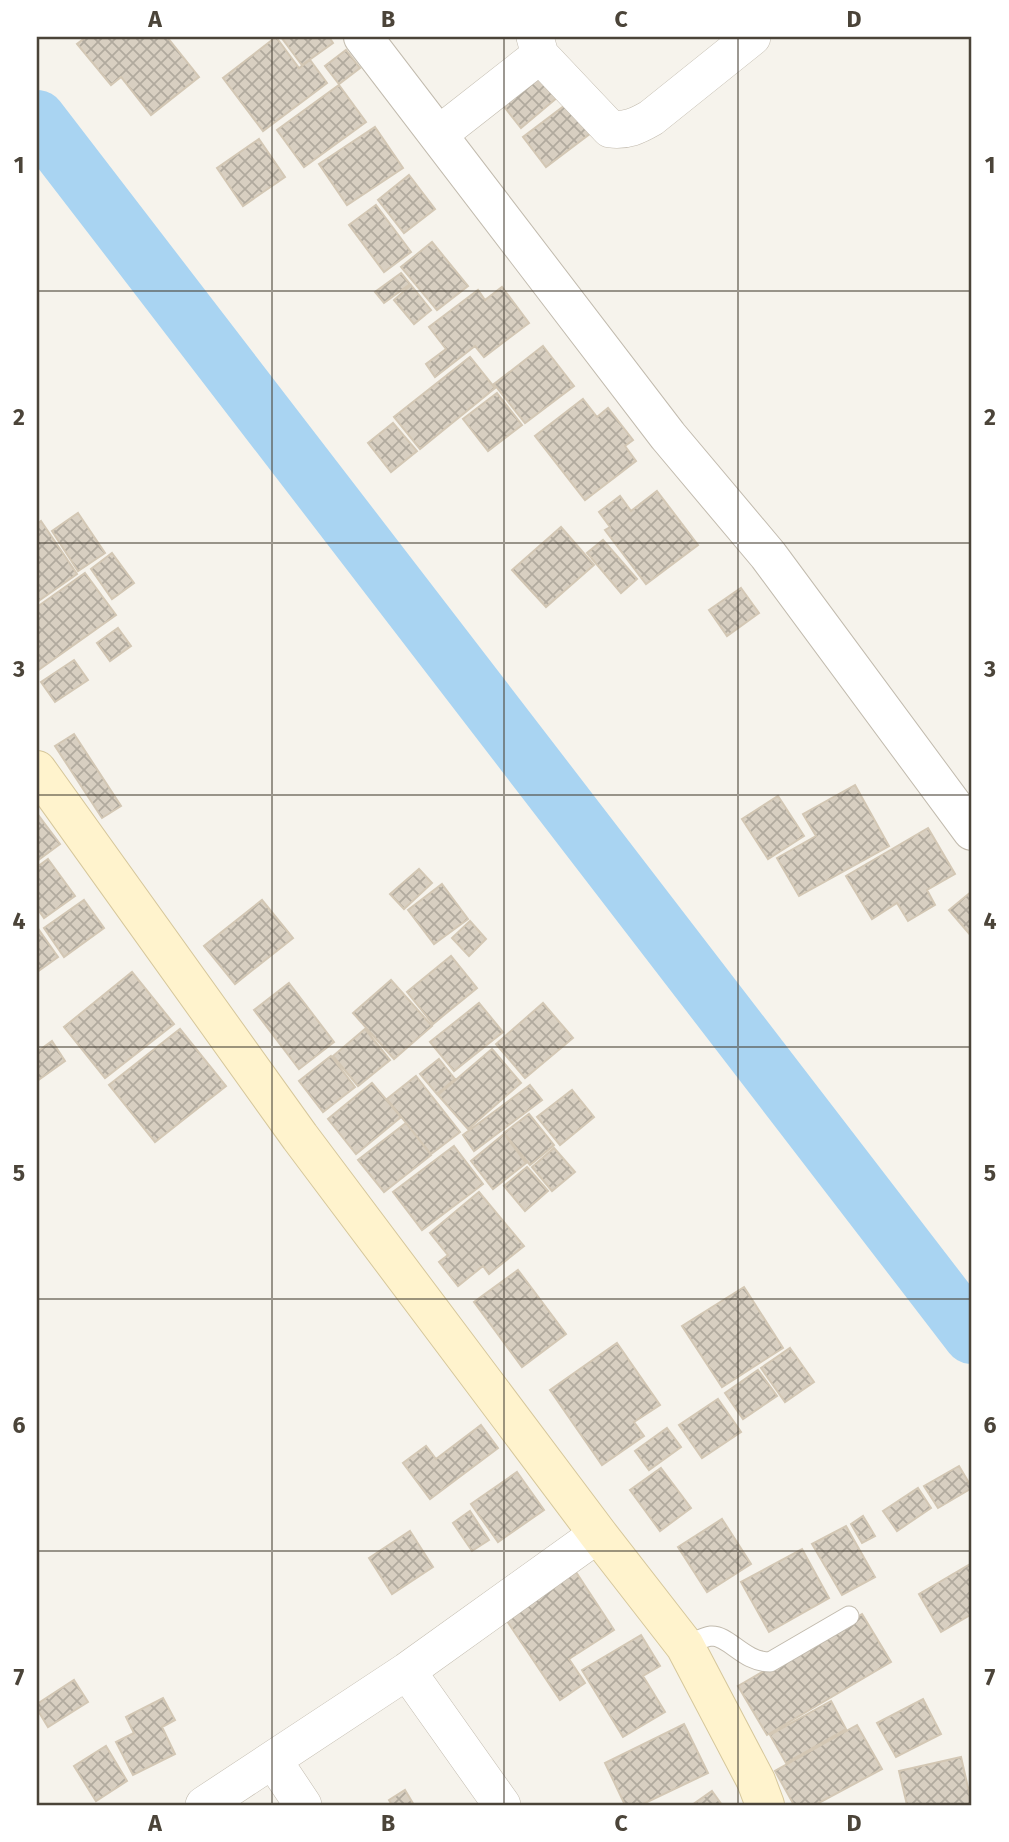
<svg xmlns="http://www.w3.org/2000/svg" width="1009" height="1842" font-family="'Fira Sans',sans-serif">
<defs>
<pattern id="building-cross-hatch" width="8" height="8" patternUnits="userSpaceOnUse" patternTransform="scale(1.75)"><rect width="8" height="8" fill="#d8cfc1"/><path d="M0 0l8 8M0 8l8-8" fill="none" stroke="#b1aa9e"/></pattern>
</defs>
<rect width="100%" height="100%" fill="#f6f3ec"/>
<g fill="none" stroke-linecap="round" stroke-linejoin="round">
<!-- river -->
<path stroke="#a9d4f2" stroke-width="58" d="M37 119 972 1335"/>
</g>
<!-- building -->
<path fill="url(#building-cross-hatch)" stroke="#d3c7b4" stroke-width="2" d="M86 37H167L199 77 151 115 121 77 111 85 77 44Z
M276 37 299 68 310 60 327 83 263 131 223 78Z
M281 37H329L333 43 302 65Z
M346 50 360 68 339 84 325 66Z
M538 74 558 97 521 128 502 104Z
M339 85 366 122 304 167 277 130Z
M568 103 591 133 546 167 523 137Z
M375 127 403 168 347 205 319 164Z
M259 139 285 177 243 206 217 168Z
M409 175 435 209 404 233 378 200Z
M376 205 411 252 384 272 349 225Z
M432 242 468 286 437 310 401 267Z
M401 273 410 284 384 303 375 292Z
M411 285 431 310 414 324 394 300Z
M502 287 529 323 484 357 475 346 435 377 426 364 446 349 429 327 478 290 485 300Z
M543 346 574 386 525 423 494 384Z
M470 357 495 388 420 449 394 417Z
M497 393 522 425 488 451 463 419Z
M583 399 597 417 608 408 633 440 625 446 636 461 585 500 535 436Z
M393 423 417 451 391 472 368 443Z
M657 491 698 545 646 584 605 530 610 527 599 512 620 496 631 511Z
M78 513 105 553 78 571 52 531Z
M41 521 77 574 37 602V524Z
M561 527 594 565 546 607 512 570Z
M603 540 637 579 621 593 587 553Z
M112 553 134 583 112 599 91 569Z
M85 573 116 615 37 671V607Z
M741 588 759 613 727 636 709 610Z
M118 628 131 646 110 661 97 643Z
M74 660 88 680 55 702 41 682Z
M74 734 121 806 102 818 55 746Z
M855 785 889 846 799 896 777 858 816 836 803 814Z
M778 796 804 836 768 859 742 819Z
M39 816 60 844 37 861V818Z
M928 828 955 874 927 890 935 905 908 921 897 903 872 919 846 876Z
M48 859 75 896 44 918 37 908V867Z
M419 869 432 883 404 909 390 894Z
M442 884 468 919 434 944 408 910Z
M972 891V937L949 910Z
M84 900 104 928 64 957 44 928Z
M262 900 293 938 235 984 204 946Z
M470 921 486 939 469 956 452 938Z
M37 927 58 957 37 972Z
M451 956 477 988 433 1024 407 992Z
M132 972 174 1024 105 1078 64 1027Z
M391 980 432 1026 394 1059 353 1013Z
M289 983 334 1042 299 1069 254 1010Z
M479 1003 503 1032 454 1071 430 1042Z
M543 1003 573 1038 525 1078 496 1044Z
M180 1029 226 1086 155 1142 109 1085Z
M365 1029 390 1060 358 1086 333 1056Z
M52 1041 65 1061 37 1081V1052Z
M492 1049 521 1083 468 1129 438 1095Z
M331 1056 355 1087 323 1112 299 1081Z
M439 1059 455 1079 437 1094 420 1074Z
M416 1076 460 1132 431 1154 387 1099Z
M372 1083 401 1117 356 1154 328 1119Z
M530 1085 542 1100 474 1151 463 1135Z
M572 1090 594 1117 560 1145 537 1117Z
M529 1114 554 1145 530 1165 504 1133Z
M406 1123 431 1155 384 1192 358 1160Z
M504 1134 526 1163 493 1189 471 1161Z
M454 1146 483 1184 422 1230 393 1192Z
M554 1148 575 1172 552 1191 532 1167Z
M527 1167 548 1191 525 1211 504 1186Z
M479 1192 524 1246 489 1274 483 1266 458 1286 439 1262 448 1255 430 1233Z
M518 1270 566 1334 522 1367 474 1302Z
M744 1287 783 1348 722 1387 682 1326Z
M617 1343 660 1405 634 1422 644 1436 602 1465 550 1390Z
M790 1348 814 1382 785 1402 761 1368Z
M758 1370 777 1396 743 1419 725 1393Z
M718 1399 741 1432 702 1458 679 1425Z
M481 1425 498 1448 430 1499 403 1463 426 1446 436 1459Z
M667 1428 681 1447 649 1470 635 1451Z
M959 1466 972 1488 938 1508 924 1486Z
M661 1468 691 1508 660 1531 630 1490Z
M517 1472 544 1510 498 1542 471 1504Z
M918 1488 931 1508 897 1531 883 1511Z
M470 1511 489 1540 472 1551 453 1523Z
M863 1516 875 1536 862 1543 851 1524Z
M722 1519 751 1564 707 1592 678 1547Z
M846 1526 875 1577 842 1595 812 1544Z
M410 1531 433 1567 392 1594 369 1558Z
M802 1549 829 1598 769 1632 741 1582Z
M972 1563V1614L941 1632 919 1594Z
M572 1566 614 1630 569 1659 585 1683 560 1700 501 1612Z
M862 1614 891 1662 767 1735 738 1686Z
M641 1635 660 1666 643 1676 665 1712 623 1737 582 1670Z
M74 1680 88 1702 48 1727 37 1709V1704Z
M163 1698 175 1720 162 1727 175 1754 133 1775 116 1742 134 1733 126 1717Z
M923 1699 941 1734 896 1757 877 1723Z
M831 1701 846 1729 786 1763 770 1735Z
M684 1724 708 1773 641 1805H625L605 1763Z
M857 1725 882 1769 815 1805H794L775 1771Z
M106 1746 127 1781 96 1801 74 1766Z
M961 1757 972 1805H907L899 1771Z
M405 1790 414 1805H392L389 1800Z
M712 1791 722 1805H692Z"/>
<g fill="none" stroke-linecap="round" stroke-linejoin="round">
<!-- service casing -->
<g stroke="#c2bbae" stroke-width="21">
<path id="service" d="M685 1646C693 1643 703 1637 711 1636 729 1635 743 1662 770 1662L849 1616"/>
</g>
<!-- minor casing -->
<g stroke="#c2bbae" stroke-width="38">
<path id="minor" d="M535 37 540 55 610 129C627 131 637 126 651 118L752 37
M438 135 540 55
M407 1671 502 1805
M273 1760 303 1805
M204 1805 407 1671 598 1534"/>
</g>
<!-- tertiary casing -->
<g stroke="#c2bbae" stroke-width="40">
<path id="tertiary" d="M363 37 668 436 768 555 972 831"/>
</g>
<!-- secondary casing -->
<g stroke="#d6c79b" stroke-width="40">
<path id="secondary" d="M37 770 300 1137 598 1534 685 1646 756 1781 765 1805"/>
</g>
<!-- service -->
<use href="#service" stroke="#fff" stroke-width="19"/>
<!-- minor -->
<use href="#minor" stroke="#fff" stroke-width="37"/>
<!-- tertiary -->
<use href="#tertiary" stroke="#fff" stroke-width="38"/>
<!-- secondary -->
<use href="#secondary" stroke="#fff3cd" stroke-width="38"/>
</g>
<!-- grid -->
<path fill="none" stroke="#4b4439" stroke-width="2" stroke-opacity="0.55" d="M272 37V1805M504 37V1805M738 37V1805M37 291H972M37 543H972M37 795H972M37 1047H972M37 1299H972M37 1551H972"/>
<!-- border -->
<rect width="1009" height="1842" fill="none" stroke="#ffffff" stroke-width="77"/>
<rect x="38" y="38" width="932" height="1766" fill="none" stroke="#4b4439" stroke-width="2.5"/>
<g font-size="23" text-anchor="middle" font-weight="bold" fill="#4b4439">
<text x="155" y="27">A</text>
<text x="388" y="27">B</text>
<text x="621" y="27">C</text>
<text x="854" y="27">D</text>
<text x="19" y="173">1</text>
<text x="990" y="173">1</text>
<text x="19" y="425">2</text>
<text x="990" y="425">2</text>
<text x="19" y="677">3</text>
<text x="990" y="677">3</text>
<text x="19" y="929">4</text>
<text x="990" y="929">4</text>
<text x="19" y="1181">5</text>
<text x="990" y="1181">5</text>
<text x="19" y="1433">6</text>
<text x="990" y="1433">6</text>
<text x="19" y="1685">7</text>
<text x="990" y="1685">7</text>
<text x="155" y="1831">A</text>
<text x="388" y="1831">B</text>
<text x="621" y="1831">C</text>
<text x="854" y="1831">D</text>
</g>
</svg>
